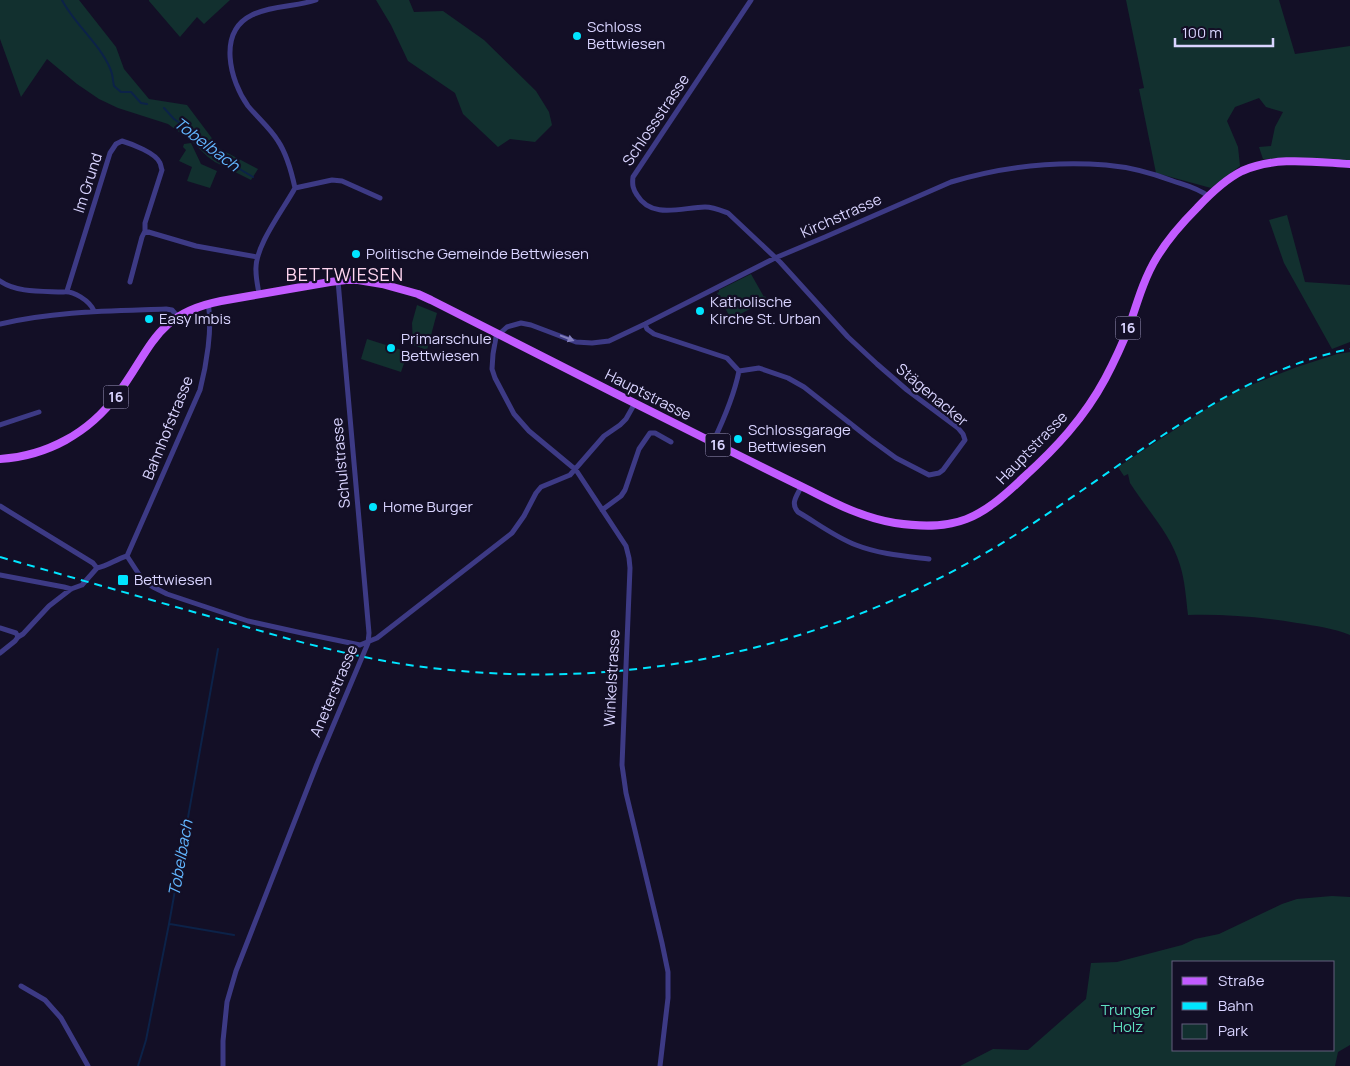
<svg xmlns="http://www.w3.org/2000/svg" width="1350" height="1066" font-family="Manrope,sans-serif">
<rect width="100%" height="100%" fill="#130f26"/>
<!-- green -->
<path fill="#12302f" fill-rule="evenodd" d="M0 0H79L116 47 124 69 149 99 187 105 220 149 258 169 251 180 215 162 208 157 190 140 168 124 118 108 99 99 77 84 47 59 21 97 0 39Z
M149 0H230L204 24 197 17 180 37 149 1Z
M376 0H409L414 12 443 11 484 40 536 91 549 112 552 125 535 142 510 139 498 147 463 114 455 93 408 61 391 25Z
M1126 0H1279L1295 54 1350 46V161L1291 158 1263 159 1259 147 1271 146 1275 127 1283 112 1266 107 1259 98 1235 107 1227 121 1238 147 1240 166 1211 188 1156 173 1139 89 1144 88Z
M191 143 201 164 217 171 210 188 187 181 192 167 179 161 186 150 183 147 184 144Z
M1287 215 1305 282 1350 285V342L1332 349 1284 263 1269 220Z
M751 274 764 297 765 296 767 300 731 319 717 293 719 292V290Z
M417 305 437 313 427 350 413 345 412 323Z
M367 339 408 352 401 372 361 359Z
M1350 352V635C1332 628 1317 626 1297 623 1261 617 1225 614 1188 615 1186 598 1185 581 1180 565 1171 534 1147 510 1130 483L1128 474 1124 476 1118 467 1203 411 1241 389 1297 367 1337 354Z
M1332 896 1350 897V1045L1338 1052 1335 1066H960L993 1049 1028 1050 1086 999 1091 963 1117 962 1182 945 1195 939 1219 934 1282 904 1297 899ZM1174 962H1334V1050H1174Z"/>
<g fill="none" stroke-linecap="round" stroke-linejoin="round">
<!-- stream -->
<path stroke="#0c2248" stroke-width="2" d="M62 0C74 24 106 50 112 74 113 78 113 82 114 86L121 92H131L141 103 147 104
M164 108 174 119 184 126 194 130 216 155 253 177
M170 924 234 935
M138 1066 146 1040 169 924 218 649"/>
<!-- street -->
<path stroke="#3d3a85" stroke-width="5" d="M295 188 332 180 342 181 380 198
M0 281C17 293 43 291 63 292 73 290 90 301 94 311
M130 282 142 237 145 231
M67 291 110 153 116 144 122 141C132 144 156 153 160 163 161 165 161 168 162 170L145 223V231L196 246 257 257
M259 294C258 287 256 279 256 271 254 247 283 210 295 188 292 174 286 153 278 141 270 128 258 118 248 106 230 81 217 32 252 15 272 5 296 7 316 0
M0 324C55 311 110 311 166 309L172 310 178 317
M645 324 647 329 654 334 727 358 739 371C734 396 724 419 713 442
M739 371 759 368 788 378 804 387 870 439 896 458 929 475 939 473 943 470 965 440 963 434 958 428 907 390 877 364 848 337 780 262 728 213C720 210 713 207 705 207 683 207 652 220 637 195 633 189 632 185 633 177L751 0
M0 425 39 412
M801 487C797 496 790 503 798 512 817 523 835 537 856 545 879 554 904 556 929 559
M0 506 93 563 97 568C108 566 116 559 127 556L200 390C206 367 213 327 208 304
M602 510 621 496 625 490 639 449 650 433H655L671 442
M127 556 142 579 153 587 167 594 248 621 302 633 360 645 377 638 512 533 524 516 536 493 541 487 570 475 604 436 620 425 626 419 635 403
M0 575 64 587 71 589
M0 628 16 633 18 637
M0 653 15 641 18 637 23 634 49 606 71 589 82 585 97 568
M21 986 45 1000 61 1018 88 1066
M223 1066V1041L227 1002 236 971 317 764 368 643 369 633 338 281
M660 1066 668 998V972L662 943 626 793 622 765 630 568 629 558 626 546 576 470 529 431 514 414 495 378 492 369 493 354 496 337 507 327 521 323 531 325 576 342 592 343 609 341 645 324 775 258 825 237 951 182C1001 167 1055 161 1106 165 1129 167 1152 173 1173 181 1185 185 1198 188 1208 196"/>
<!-- primary -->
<path stroke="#c25bff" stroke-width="8" d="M0 459C47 456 89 433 117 395 152 348 155 314 221 301L330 282 346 280H358L382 284 418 294 431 300C533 352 634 403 736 454 760 466 784 478 809 490 836 504 864 518 895 523 957 532 980 519 1024 477 1056 448 1084 418 1105 379 1114 362 1122 345 1129 327 1137 303 1144 278 1157 257 1168 239 1182 223 1197 208 1210 194 1224 180 1242 171 1275 156 1314 162 1350 164"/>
<!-- rail -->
<path stroke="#00e5ff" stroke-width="2" stroke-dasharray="8 6" stroke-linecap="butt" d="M0 557 289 639C339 652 389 664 441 669 647 692 852 642 1026 528 1069 500 1111 470 1154 441 1215 401 1277 363 1350 349"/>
</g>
<!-- one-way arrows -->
<defs><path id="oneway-solid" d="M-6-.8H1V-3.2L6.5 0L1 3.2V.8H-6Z" transform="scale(1.25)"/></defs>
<use fill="#837fbc" href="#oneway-solid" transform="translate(567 338) rotate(21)"/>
<!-- markers -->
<g fill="#00e5ff" stroke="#130f26" stroke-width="2">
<circle cx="577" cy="36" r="5"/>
<circle cx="356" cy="254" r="5"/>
<circle cx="700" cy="311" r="5"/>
<circle cx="149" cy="319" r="5"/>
<circle cx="391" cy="348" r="5"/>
<circle cx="738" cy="439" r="5"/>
<circle cx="373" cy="507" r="5"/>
<rect x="117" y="574" width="12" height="12" rx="2.5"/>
</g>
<g text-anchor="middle" stroke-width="4.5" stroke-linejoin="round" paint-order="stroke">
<!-- shield labels -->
<g fill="#130f26" stroke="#9e99be" stroke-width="1">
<rect x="1115.5" y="316.5" width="25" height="23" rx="4"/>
<rect x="103.5" y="385.5" width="25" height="23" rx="4"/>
<rect x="705.5" y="433.5" width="25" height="23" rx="4"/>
</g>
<g font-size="14" font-weight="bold" fill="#d9d4ff">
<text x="1128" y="333">16</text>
<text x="116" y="402">16</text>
<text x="718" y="450">16</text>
</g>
<!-- poi labels -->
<g font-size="15" fill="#d9d4ff" stroke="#130f26" text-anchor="start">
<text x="587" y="32">Schloss<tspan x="587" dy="17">Bettwiesen</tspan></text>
<text x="366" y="259">Politische Gemeinde Bettwiesen</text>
<text x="710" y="307">Katholische<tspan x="710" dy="17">Kirche St. Urban</tspan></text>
<text x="159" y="324">Easy Imbis</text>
<text x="401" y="344">Primarschule<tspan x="401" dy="17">Bettwiesen</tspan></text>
<text x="748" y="435">Schlossgarage<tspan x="748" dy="17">Bettwiesen</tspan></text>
<text x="383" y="512">Home Burger</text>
<text x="134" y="585">Bettwiesen</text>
</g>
<!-- street labels -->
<g font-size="15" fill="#d9d4ff" stroke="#130f26">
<text transform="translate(656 120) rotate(-56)" y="5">Schlossstrasse</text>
<text transform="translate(88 183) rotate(-72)" y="5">Im Grund</text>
<text transform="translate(841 216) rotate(-24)" y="5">Kirchstrasse</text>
<text transform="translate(648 395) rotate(27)" y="5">Hauptstrasse</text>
<text transform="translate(932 395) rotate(40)" y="5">Stägenacker</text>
<text transform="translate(168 428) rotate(-68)" y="5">Bahnhofstrasse</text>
<text transform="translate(1032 448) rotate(-46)" y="5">Hauptstrasse</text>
<text transform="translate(341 463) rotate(-95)" y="5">Schulstrasse</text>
<text transform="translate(612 678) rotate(-87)" y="5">Winkelstrasse</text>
<text transform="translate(334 691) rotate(-67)" y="5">Aneterstrasse</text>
</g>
<!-- park labels -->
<g font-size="15" fill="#5fe0c0" stroke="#130f26">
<text x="1128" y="1015">Trunger<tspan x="1128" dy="17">Holz</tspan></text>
</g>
<!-- water labels -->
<g font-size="16" font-style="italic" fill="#62b6ff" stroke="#130f26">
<text transform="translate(207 144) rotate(37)" y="6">Tobelbach</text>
<text transform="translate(180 858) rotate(-80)" y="6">Tobelbach</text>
</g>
<!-- quarter labels -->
<g font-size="18" letter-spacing="1" fill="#ffd6f0" stroke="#130f26">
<text x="345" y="281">BETTWIESEN</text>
</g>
</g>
<!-- legend -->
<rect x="1172" y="961" width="162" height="90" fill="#130f26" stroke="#625e7d"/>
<rect x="1182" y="977" width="25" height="8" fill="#c25bff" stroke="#625e7d"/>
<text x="1218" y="986" font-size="15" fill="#d9d4ff">Straße</text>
<rect x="1182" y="1002" width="25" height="8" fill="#00e5ff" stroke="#625e7d"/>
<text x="1218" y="1011" font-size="15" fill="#d9d4ff">Bahn</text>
<rect x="1182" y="1024" width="25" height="15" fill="#12302f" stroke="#625e7d"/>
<text x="1218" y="1036" font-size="15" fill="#d9d4ff">Park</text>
<!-- scale -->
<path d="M1175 38v8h98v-8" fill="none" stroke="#d9d4ff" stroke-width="2.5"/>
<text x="1182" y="38" font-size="15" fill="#d9d4ff" stroke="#130f26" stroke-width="4" paint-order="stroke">100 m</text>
</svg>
